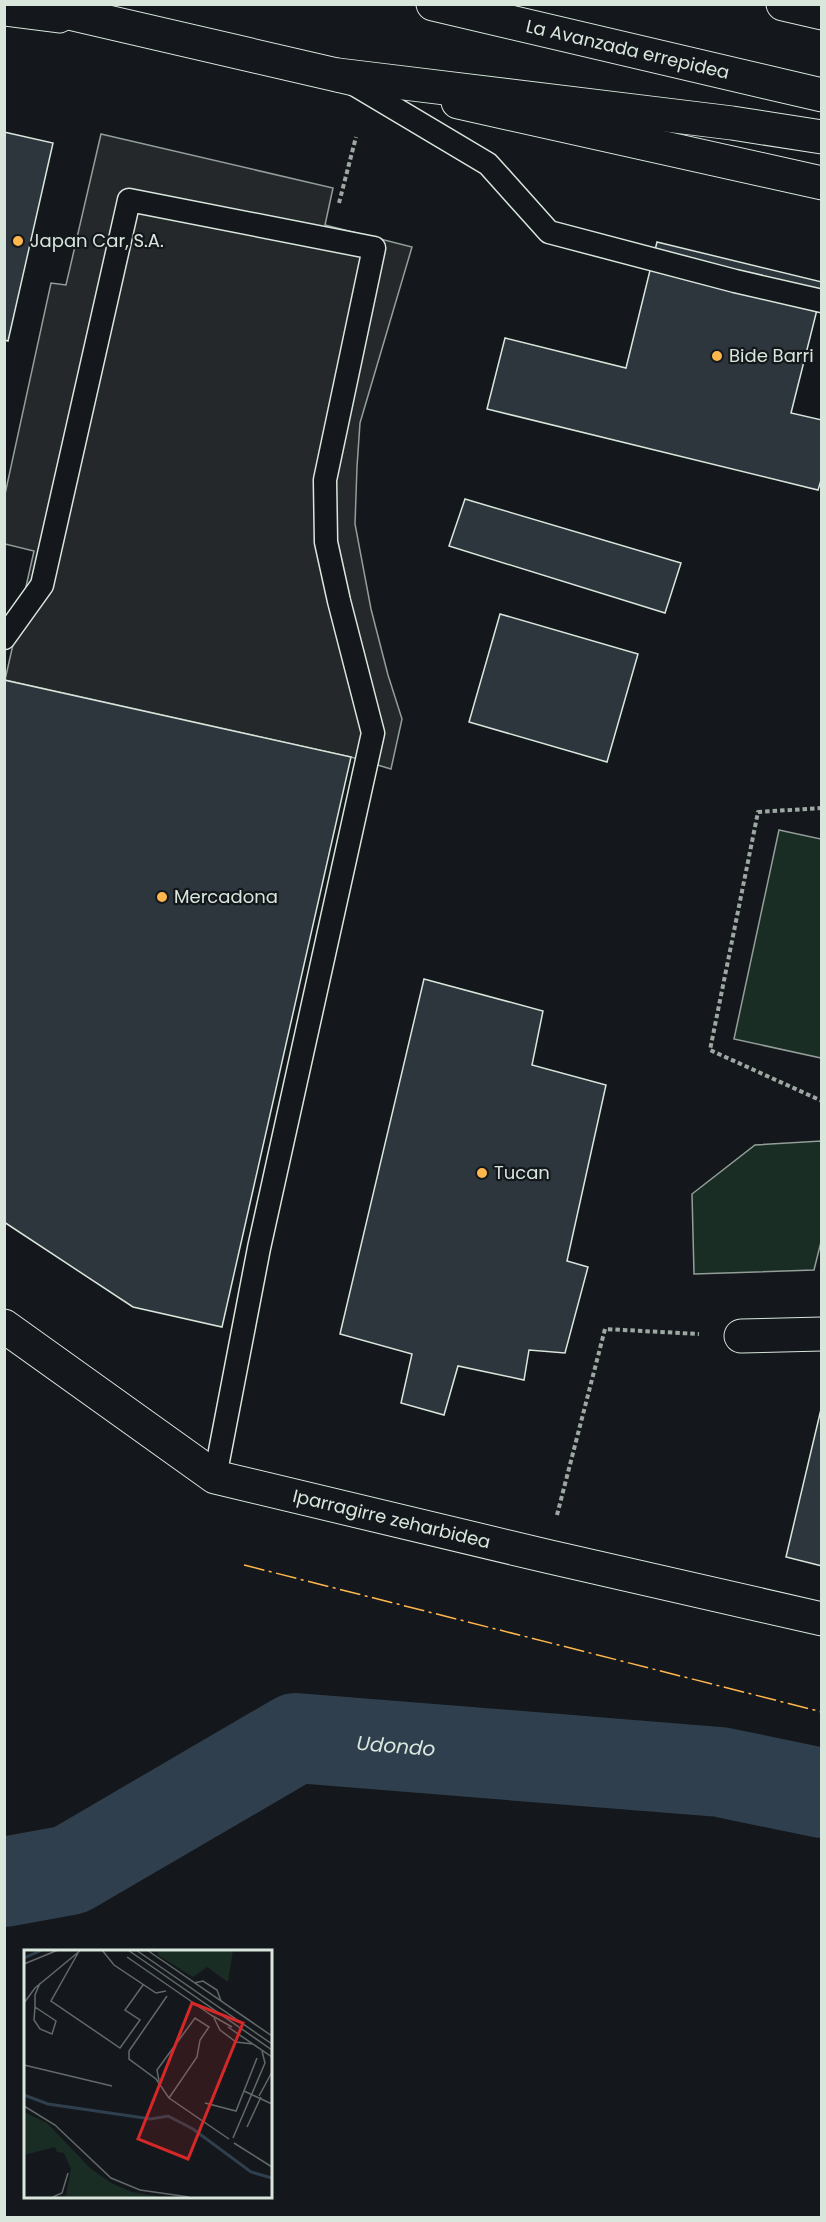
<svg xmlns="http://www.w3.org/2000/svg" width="826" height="2222" font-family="Poppins,sans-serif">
<rect width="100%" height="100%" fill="#14181c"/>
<!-- green -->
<path fill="#1a2d24" stroke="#939e99" stroke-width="1.5" d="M779 830 821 839V1058L734 1039Z
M821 1141V1242L814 1270 694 1274 692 1194 755 1145Z"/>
<!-- parking -->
<path fill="#24282b" stroke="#939e99" stroke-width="1.5" d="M101 134 333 188 325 225 412 247 360 423 357 467 355 524 371 609 388 675 402 719 391 769 351 757 5 680 34 551 5 544V494L51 283 66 285Z"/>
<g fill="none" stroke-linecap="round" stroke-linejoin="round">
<!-- river -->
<path stroke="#2f3f4d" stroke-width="90" id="s1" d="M4 1882 70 1870 296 1738 720 1772 822 1793"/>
</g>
<!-- building -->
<path fill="#2c363c" stroke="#d8e6dc" stroke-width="1.5" d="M4 132 53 143 8 341 4 340Z
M657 242 822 282V290L791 413 822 420V477L818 490 487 409 505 338 626 368Z
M465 499 681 563 665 613 449 546Z
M500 614 638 654 607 762 469 722Z
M4 680 351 757 222 1327 133 1307 4 1222Z
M424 979 543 1011 532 1065 606 1085 567 1261 588 1267 565 1353 529 1350 524 1380 458 1366 444 1415 401 1403 412 1354 340 1334Z
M822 1405V1566L786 1557Z"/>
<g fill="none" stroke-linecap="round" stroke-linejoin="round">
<!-- lane casing -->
<g stroke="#d8e6dc" stroke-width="25">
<path id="lane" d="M347 80 488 164 549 232 735 281 822 301
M4 638 42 585 129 200 374 248 325 480 326 542 339 601 373 733 259 1248 215 1477"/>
</g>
<!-- street casing -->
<g stroke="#d8e6dc" stroke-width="35">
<g id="street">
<path d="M4 9 59 16"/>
<path id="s2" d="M4 1326 215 1477 546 1556 822 1619"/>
<path d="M741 1336 822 1334"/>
</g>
</g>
<!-- primary casing -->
<g stroke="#d8e6dc" stroke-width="35">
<path id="primary" d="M30 4 367 82
M458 102 822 183"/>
</g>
<!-- highway casing -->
<g stroke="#d8e6dc" stroke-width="35">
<g id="highway">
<path id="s3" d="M433 4 822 95"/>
<path d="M783 4 822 13"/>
<path d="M338 75 732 123 822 137"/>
</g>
</g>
<!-- path -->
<path stroke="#9da8a2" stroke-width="4" stroke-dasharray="4.5 3" stroke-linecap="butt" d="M339 203 356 137
M822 808 758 812 710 1050 822 1101
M557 1515 605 1329 699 1334"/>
<!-- lane -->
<use href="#lane" stroke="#14181c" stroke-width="22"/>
<!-- street -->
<use href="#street" stroke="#14181c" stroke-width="33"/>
<!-- primary -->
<use href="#primary" stroke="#14181c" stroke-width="33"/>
<!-- highway -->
<use href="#highway" stroke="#14181c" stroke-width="33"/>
<!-- power -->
<path stroke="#ffb74d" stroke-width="1.5" stroke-dasharray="21 4.5 3 4.5" stroke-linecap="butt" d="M244 1565 822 1712"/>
</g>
<!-- markers -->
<g fill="#ffb74d" stroke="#14181c" stroke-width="2">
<circle cx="18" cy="241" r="6"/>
<circle cx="717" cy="356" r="6"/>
<circle cx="162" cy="897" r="6"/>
<circle cx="482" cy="1173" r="6"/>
</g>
<g text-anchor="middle" stroke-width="4.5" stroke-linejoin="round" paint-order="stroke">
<!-- street labels -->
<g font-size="18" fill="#d8e6dc" stroke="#14181c">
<text dy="6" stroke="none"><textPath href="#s3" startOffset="200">La Avanzada errepidea</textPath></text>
<text dy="6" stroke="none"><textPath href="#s2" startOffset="441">Iparragirre zeharbidea</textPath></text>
</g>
<!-- poi labels -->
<g font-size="18" fill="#d8e6dc" stroke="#14181c" text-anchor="start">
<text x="30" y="247">Japan Car, S.A.</text>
<text x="729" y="362">Bide Barri</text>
<text x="174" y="903">Mercadona</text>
<text x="494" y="1179">Tucan</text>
</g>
<!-- water labels -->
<g font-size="20" font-style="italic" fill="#d8e6dc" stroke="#14181c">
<text dy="7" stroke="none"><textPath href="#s1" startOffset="429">Udondo</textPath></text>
</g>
</g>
<!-- overview -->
<g transform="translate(24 1950)">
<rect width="248" height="248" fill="#14181c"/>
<path d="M134 0H209L204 32 183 17 169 27 134 5ZM0 162 23 173 66 218 87 233 108 242 137 247H35L42 245 47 219 40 203 33 202 31 197 0 205Z" fill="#1a2d24"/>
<path fill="none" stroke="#2f3f4d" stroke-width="3" d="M0 8 18 0M0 145 24 154 127 169 144 166 169 179 227 222 248 228"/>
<path fill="none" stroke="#626a69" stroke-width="1.5" d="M78 0 90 15 132 43 142 41M104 0 248 100M112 0 248 94M123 0 248 86M54 3 27 51 96 98 116 70 101 60 119 35M103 7 187 65M0 14 34 0M170 33 179 31 193 40 197 51M143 46 105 101V109L132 129 145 148 205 189M0 53 11 38 57 0M11 57 32 71 28 84 16 79 10 70 11 57V45L16 33M187 65 208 77M190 68 196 80 212 92 229 94M204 77 248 107M0 115 88 136M135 131 133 120 171 68 185 77 176 90 173 107 145 148M220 141 248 154M235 146 248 122M181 153 212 161 233 108M0 156 31 175 87 228 116 240 165 247M223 177 237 147M209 188 241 113 238 101M210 193 248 217M29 247 38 243 44 223"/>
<path fill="#d62828" fill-opacity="0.15" stroke="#d62828" stroke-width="3" d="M168 53 219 73 164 209 114 189Z"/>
<rect width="248" height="248" fill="none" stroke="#d8e6dc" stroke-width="3"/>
</g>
<!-- border -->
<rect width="826" height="2222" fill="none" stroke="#d8e6dc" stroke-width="12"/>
</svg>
